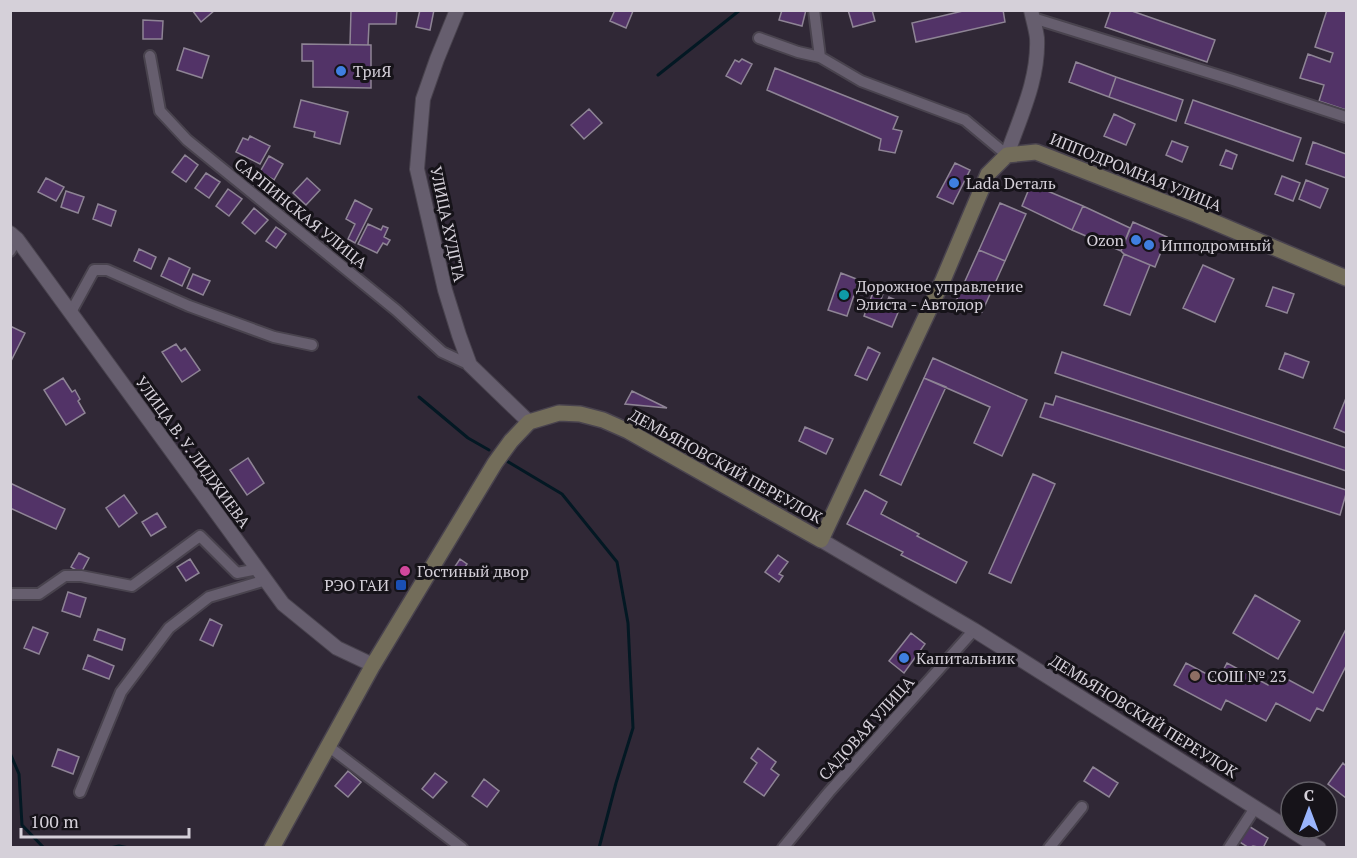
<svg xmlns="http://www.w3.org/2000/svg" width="1357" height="858" font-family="'PT Serif',serif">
<rect width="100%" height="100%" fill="#302836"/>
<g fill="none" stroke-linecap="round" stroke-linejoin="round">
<!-- stream -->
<path stroke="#031823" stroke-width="3" d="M658 75 740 10
M419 397 468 438 489 450
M505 460 562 494 617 562 628 623 633 728 616 783 599 848
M10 753 19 774 22 825 44 848
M110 848 119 846 129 848"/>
</g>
<!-- building -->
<path fill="#523367" stroke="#8e8495" stroke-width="1.5" d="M192 10H215L201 22Z
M351 10H397L396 24H369L368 45H350Z
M420 10H434L430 30 416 27Z
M615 10 633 11 626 28 610 21Z
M782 10H806L802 26 779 20Z
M848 10H872L875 21 853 27Z
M967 10H1003L1005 22 916 42 912 23Z
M1111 10H1129L1215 40 1207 62 1105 27Z
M1327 10H1346V110L1319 101 1324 85 1300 78 1308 54 1330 62 1333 53 1315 47Z
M143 20 163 21 162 39H143Z
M302 44 371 45V88L313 87V61H302Z
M184 48 209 56 202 78 177 70Z
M742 59 752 64 741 84 726 76 735 60 739 62Z
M1076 62 1116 77 1109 97 1069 82Z
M775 68 898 117 893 129 902 131 895 153 879 150 881 139 767 90Z
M1116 77 1183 100 1176 121 1109 97Z
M301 100 348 112 340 144 314 137 315 132 294 127Z
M1193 100 1301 138 1293 161 1185 123Z
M589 109 602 123 584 139 571 125Z
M1114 114 1135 124 1126 145 1104 136Z
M250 136 270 146 260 164 236 152 243 138 248 140Z
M1172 141 1188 147 1182 162 1166 155Z
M1313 142 1346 154V178L1306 164Z
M1226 150 1237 155 1232 169 1220 165Z
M185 155 198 165 186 182 172 172Z
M269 156 283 164 274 180 260 172Z
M955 163 970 170 953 204 937 197Z
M206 173 220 182 209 198 195 188Z
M1282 176 1300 183 1293 201 1275 194Z
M46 178 64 187 56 201 38 192Z
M307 178 320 190 306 205 293 193Z
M1306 180 1328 189 1320 208 1299 199Z
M1031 184 1083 206 1072 230 1022 206Z
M228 189 242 199 229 216 216 206Z
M66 191 84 197 78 213 61 207Z
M355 200 372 209 355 243 348 239 355 224 346 219Z
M1000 203 1026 214 1005 261 979 250Z
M98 204 116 211 111 226 93 219Z
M1083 206 1130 228 1121 251 1072 230Z
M254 208 268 220 255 234 242 223Z
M1133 222 1167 237 1155 267 1124 254 1121 251Z
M368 224 381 230 383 226 388 228 384 237 390 240 387 245 383 243 377 253 358 244Z
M276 227 286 234 276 248 266 241Z
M139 249 156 257 151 269 134 261Z
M979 250 1005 261 982 312 956 301Z
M1124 254 1150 265 1130 315 1104 305Z
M169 258 190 268 182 286 161 276Z
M1203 265 1234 279 1215 322 1183 308Z
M841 273 859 280 847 316 828 310Z
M193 274 210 281 203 295 187 288Z
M1273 287 1294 294 1287 313 1266 306Z
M874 290 883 294 878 308 884 310 889 297 902 303 892 327 864 316Z
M10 326 25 333 10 363Z
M176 344 181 351 185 348 200 370 182 382 162 352Z
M868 347 880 353 867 380 855 375Z
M1062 352 1346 448V471L1055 373Z
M1285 353 1309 362 1303 378 1279 369Z
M933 358 1027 400 1002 456 974 443 990 407 924 378Z
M63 378 72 392 75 390 80 399 78 401 85 413 66 425 44 390Z
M924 378 946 387 901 485 880 475Z
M632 391 667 408 625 404Z
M1056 396 1346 490V494L1340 515 1040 417 1045 403 1053 405Z
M1346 398V433L1334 428Z
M805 427 833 439 826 454 799 441Z
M248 458 264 483 247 495 230 470Z
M1033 474 1055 484 1011 583 989 573Z
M10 483 65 509 56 529 10 508Z
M865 490 887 502 881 514 919 534 917 536 967 562 956 583 901 555 903 552 847 524Z
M124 495 137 513 119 527 106 508Z
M157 513 166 527 151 536 142 522Z
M79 553 89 558 81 573 71 567Z
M778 555 788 562 779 574 783 576 779 582 765 572Z
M190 559 199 573 186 581 177 567Z
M460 559 467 564 458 579 450 574Z
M68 592 86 598 80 617 62 611Z
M1255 595 1300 621 1278 659 1233 633Z
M210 619 222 625 213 646 200 640Z
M33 627 48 633 39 654 24 648Z
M98 629 125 639 122 650 94 640Z
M1346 629V666L1323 711 1317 708 1310 721 1276 703 1266 721 1226 700 1221 710 1174 685 1186 663 1218 680 1227 663 1268 685 1274 672 1313 693Z
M911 633 925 644 904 673 889 661Z
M88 655 114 666 109 679 83 669Z
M758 748 776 762 771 769 779 775 764 796 744 782 757 763 751 758Z
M58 749 79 757 73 774 52 766Z
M1343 763 1346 766V798L1328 784Z
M1093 767 1118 783 1109 797 1084 781Z
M348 771 361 782 348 797 335 786Z
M435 773 447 782 433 798 422 789Z
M484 779 499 791 487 807 472 796Z
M1247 825 1268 838 1263 848 1253 846 1249 848 1238 841Z"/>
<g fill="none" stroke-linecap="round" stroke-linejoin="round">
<!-- minor casing -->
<g stroke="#49434e" stroke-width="14">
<path id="minor" d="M814 10 820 57 861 81 965 120 1007 155
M1033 18 1233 80 1346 117
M759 38 798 52 820 57
M150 56 160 111 187 140 396 310 442 352 470 365
M10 251 17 239
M71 312 94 270H107L189 306 274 337 312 345
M10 594H39L65 576H81L132 586 200 536 237 573 258 569
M328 746 462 848
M80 792 121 692 169 628 209 597 266 580
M783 848 829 792 974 630
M1049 848 1082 807
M1229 848 1255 808"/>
</g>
<!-- tertiary casing -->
<g stroke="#49434e" stroke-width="16">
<path id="tertiary" d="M457 10 437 59 423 99 417 169 445 290 459 335 470 365 529 422
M1007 155C1020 117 1039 79 1037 38 1036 29 1033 20 1031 10
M10 233 17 239 283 604 337 648 373 665
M821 540 974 630 1319 848"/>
</g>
<!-- secondary casing -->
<g stroke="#49434e" stroke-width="18">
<path id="secondary" d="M272 848 373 665 495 463 511 441 529 422 559 413 580 414 603 420 628 431 821 540 943 280 988 174 1007 155 1036 152 1195 214 1346 278"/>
</g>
<!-- minor -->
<use href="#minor" stroke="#665e6e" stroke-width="10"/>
<!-- tertiary -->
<use href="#tertiary" stroke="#665e6e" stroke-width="14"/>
<!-- secondary -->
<use href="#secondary" stroke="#736d5a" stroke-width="15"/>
</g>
<!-- markers -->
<g fill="#3f7fe0" stroke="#161319" stroke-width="2">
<circle cx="341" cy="71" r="6"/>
<circle cx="954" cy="183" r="6"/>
<circle cx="1136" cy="240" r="6"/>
<circle cx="1149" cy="245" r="6"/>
<circle cx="904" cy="658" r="6"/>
</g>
<circle fill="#0f9aa8" stroke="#161319" stroke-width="2" cx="844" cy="295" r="6"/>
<circle fill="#d1479c" stroke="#161319" stroke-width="2" cx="405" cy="571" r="6"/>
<rect fill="#1a4fb4" stroke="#161319" stroke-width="2" x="395" y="579" width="12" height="12" rx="3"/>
<circle fill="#8d6e63" stroke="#161319" stroke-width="2" cx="1195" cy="676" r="6"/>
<g text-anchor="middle" stroke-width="6" stroke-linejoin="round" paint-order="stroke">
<!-- poi labels -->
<g font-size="16" fill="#d5d0d9" stroke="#161319" text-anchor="start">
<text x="353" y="77">ТриЯ</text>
<text x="966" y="189">Lada Dеталь</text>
<text x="1124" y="246" text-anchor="end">Ozon</text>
<text x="1161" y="251">Ипподромный</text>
<text x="856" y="292">Дорожное управление<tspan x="856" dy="18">Элиста - Автодор</tspan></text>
<text x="417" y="577">Гостиный двор</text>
<text x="389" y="591" text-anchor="end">РЭО ГАИ</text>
<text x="916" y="664">Капитальник</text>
<text x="1207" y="682">СОШ № 23</text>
</g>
<!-- street labels -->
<g font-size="16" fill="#d5d0d9" stroke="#161319">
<text transform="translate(1136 172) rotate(22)" y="6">ИППОДРОМНАЯ УЛИЦА</text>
<text transform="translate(301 213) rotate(39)" y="6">САРПИНСКАЯ УЛИЦА</text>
<text transform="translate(448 224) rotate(78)" y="6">УЛИЦА ХУДГТА</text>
<text transform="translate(193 452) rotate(54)" y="6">УЛИЦА В. У. ЛИДЖИЕВА</text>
<text transform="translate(726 466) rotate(29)" y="6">ДЕМЬЯНОВСКИЙ ПЕРЕУЛОК</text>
<text transform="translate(1144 716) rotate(32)" y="6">ДЕМЬЯНОВСКИЙ ПЕРЕУЛОК</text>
<text transform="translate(866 728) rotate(-48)" y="6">САДОВАЯ УЛИЦА</text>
</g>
</g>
<!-- border -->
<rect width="1357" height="858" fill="none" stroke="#d5d0d9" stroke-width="24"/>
<!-- north arrow -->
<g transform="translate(1309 810)"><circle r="28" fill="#161319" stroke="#625f66" stroke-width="1.5"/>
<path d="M0-4.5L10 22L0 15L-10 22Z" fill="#9ab5fd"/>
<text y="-9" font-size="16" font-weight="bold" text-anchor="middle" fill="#d5d0d9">С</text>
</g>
<!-- scale -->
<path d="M21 828v9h168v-9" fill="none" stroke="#d5d0d9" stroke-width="3"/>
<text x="30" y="828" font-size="18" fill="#d5d0d9" stroke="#161319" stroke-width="4.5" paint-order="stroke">100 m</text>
</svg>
